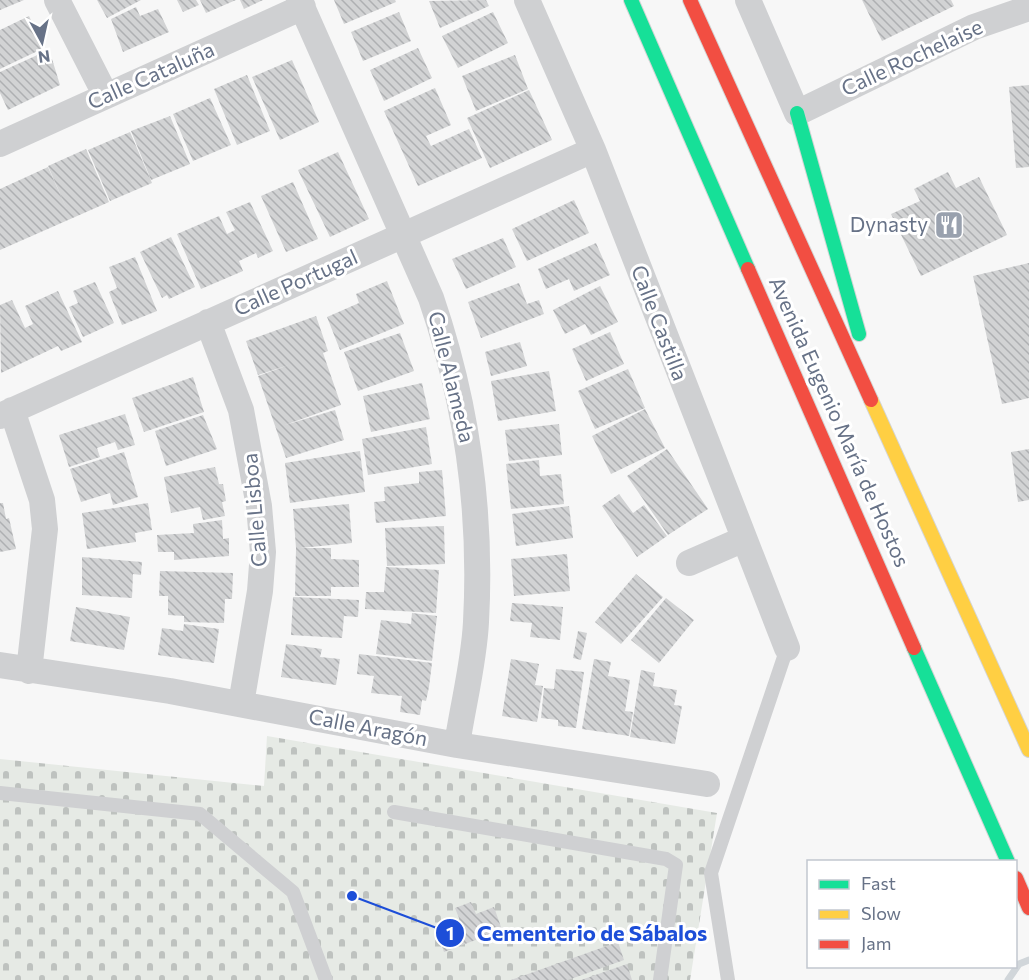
<svg xmlns="http://www.w3.org/2000/svg" width="1029" height="980" font-family="Commissioner,sans-serif">
<defs>
<pattern id="cemetery-stones" width="16" height="16" patternUnits="userSpaceOnUse" patternTransform="scale(1.5)"><rect width="16" height="16" fill="#e6eae5"/><path d="M2 7V4a2 2 0 0 1 4 0v3zM10 15v-3a2 2 0 0 1 4 0v3z" fill="#bec2bf"/></pattern>
<pattern id="building-back-hatch" width="6" height="6" patternUnits="userSpaceOnUse" patternTransform="scale(1.5)"><rect width="6" height="6" fill="#d2d3d4"/><path d="M-1 5l2 2M0 0l6 6M5-1l2 2" fill="none" stroke="#aeb0b2"/></pattern>
</defs>
<rect width="100%" height="100%" fill="#f7f7f7"/>
<!-- cemetery -->
<path fill="url(#cemetery-stones)" d="M267 736 717 813 690 980H0V759L264 786Z"/>
<g fill="none" stroke-linecap="round" stroke-linejoin="round">
<!-- stream -->
<path stroke="#d1d6da" stroke-width="7" d="M1008 980 1019 964 1029 960"/>
</g>
<!-- building -->
<path fill="url(#building-back-hatch)" d="M0 0H24L0 10Z
M97 0H141L107 18Z
M177 0H196L199 5 183 12Z
M200 0H236L206 13Z
M240 0H263L244 9Z
M334 0H395L396 2 344 24Z
M486 0 489 6 440 28 429 1Z
M862 0H951L954 6 882 41Z
M136 7 140 16 158 9 169 32 123 52 111 19Z
M399 12 411 41 363 61 351 32Z
M493 12 508 43 458 68 442 36Z
M29 16 44 48 0 69V30Z
M418 48 432 78 384 101 370 70Z
M44 52 48 60 52 59 60 85 8 110 0 93V72Z
M515 55 528 89 476 111 462 76Z
M292 60 319 122 280 140 252 77Z
M247 75 270 131 237 145 214 89Z
M1029 85V167L1016 168 1009 87Z
M435 88 451 125 426 136 431 146 469 129 482 158 418 186 384 111Z
M529 90 552 140 490 168 467 118Z
M210 98 231 145 193 161 173 114Z
M170 116 190 164 151 180 131 131Z
M130 132 152 183 110 201 88 150Z
M86 149 109 202 0 250V189L48 167 68 212 48 166Z
M338 152 369 219 330 237 298 170Z
M948 172 956 188 979 177 1007 235 921 276 891 214 920 201 914 189Z
M293 182 318 239 286 252 261 196Z
M574 200 589 233 527 261 512 229Z
M250 202 273 251 258 258 256 253 239 261 243 271 201 289 177 234 219 216 227 234 235 230 226 212Z
M171 237 195 287 169 299 167 295 162 298 140 252Z
M503 238 516 267 466 289 452 259Z
M596 243 610 275 574 291 569 279 546 289 538 269Z
M135 257 157 311 122 325 109 292 117 288 109 267Z
M1029 263V398L1002 404 973 276Z
M387 281 404 324 340 350 327 317 359 303 356 294Z
M95 282 114 323 83 337 69 307 78 303 73 291Z
M519 283 527 304 539 300 544 314 481 338 468 302Z
M600 286 618 322 591 335 585 324 565 334 553 310Z
M58 291 82 342 61 351 58 346 1 373 0 305 12 300 25 328 33 324 25 306Z
M316 316 328 351 323 353 341 405 285 425 335 410 344 440 286 458 258 376 289 365 258 375 246 341Z
M610 332 624 364 586 381 572 349Z
M400 333 414 371 358 391 344 352Z
M520 342 527 366 491 376 485 352Z
M628 369 645 408 595 429 578 391Z
M549 371 556 411 498 421 491 381Z
M193 377 204 412 144 432 132 398Z
M422 383 430 419 371 432 363 396Z
M645 409 665 448 611 474 592 436Z
M125 414 135 445 118 450 115 442 97 448 100 457 69 467 59 435Z
M203 415 217 449 166 466 155 431Z
M559 424 562 455 509 461 505 430Z
M426 427 432 464 368 475 362 439Z
M667 449 708 509 668 535 627 476Z
M1029 449V500L1018 502 1011 452Z
M360 451 365 492 290 503 285 463Z
M124 452 138 497 113 505 110 493 81 502 70 469Z
M539 460 540 476 561 474 564 504 511 509 506 464Z
M215 467 219 484H223L226 501 222 502 225 516 203 520 200 507 171 513 164 477Z
M442 470 446 516 376 523 374 502 385 501 384 487 419 483V472Z
M619 494 633 513 644 505 667 536 637 557 602 506Z
M0 503H3L6 519 9 518 16 549 0 552Z
M148 503 152 530 135 533 136 542 87 549 82 513Z
M349 504 352 543 300 548H331V559L359 560V587H331V596H295L296 548 293 509Z
M569 506 573 538 516 546 512 514Z
M222 520 223 539 229 538V556L174 560V552H158L157 535 194 533 193 524Z
M444 526 445 564 387 566 385 528Z
M567 554 570 591 514 596 511 559Z
M82 557 142 562 141 575 133 574 132 598 82 595Z
M386 567 439 570 436 613 365 609 366 592H384Z
M160 571 233 573 232 599H225L224 623 184 622V616L168 615V596H159Z
M636 574 663 597 621 644 595 622Z
M293 597 359 600 358 617 344 616 342 638 291 635Z
M666 598 694 620 659 663 631 640Z
M512 603 563 607 560 640 530 637 532 623 510 621Z
M76 607 130 617 124 650 70 641Z
M412 613 437 616 432 661 376 654 381 620 411 624Z
M184 624 219 629 214 663 158 655 162 628 183 631Z
M578 631 587 633 581 660 573 658Z
M286 644 322 649 320 657 340 659 336 685 281 677Z
M359 654 432 663 429 687 426 701 422 700 420 715 400 712 402 696 371 693 374 676 357 674Z
M511 659 539 664 535 685 543 686 537 722 502 716Z
M594 659 611 662 608 676 630 680 625 711 633 712 629 736 582 729Z
M556 669 584 672 576 728 558 726V720L541 718 544 688 554 689Z
M641 670 655 673 653 686 677 690 674 705 682 706 675 744 630 737Z
M471 902 476 914 494 907 502 930 444 952 437 933 461 923 455 908Z
M618 942 624 960 568 980H511Z
M627 964 632 980H581Z"/>
<g fill="none" stroke-linecap="round" stroke-linejoin="round">
<!-- fast casing -->
<g stroke="#d4d5d5" stroke-width="16">
<path id="fast" d="M631 0 748 269
M797 113 859 334
M914 648 1008 862"/>
</g>
<!-- slow casing -->
<g stroke="#d4d5d5" stroke-width="16">
<path id="slow" d="M871 400 1029 750"/>
</g>
<!-- jam casing -->
<g stroke="#d4d5d5" stroke-width="16">
<path id="jam" d="M690 0 871 400
M748 269 914 648
M1016 878 1029 908"/>
</g>
<!-- lane -->
<path stroke="#cfd0d2" stroke-width="14" d="M0 793 200 814 293 892 326 980
M394 812 666 859 676 865 660 980
M728 980 711 873 787 648"/>
<!-- street -->
<path stroke="#cfd0d2" stroke-width="26" d="M57 0 106 96
M299 0 431 298C467 403 482 511 476 622 474 663 463 704 457 745
M527 0 593 150 787 648
M748 0 797 113 974 27 1029 8
M0 144 303 7
M208 322 241 410 259 506 263 552 260 591 241 704
M12 410 42 500 45 529 29 671
M0 416 593 150
M689 563 744 539
M0 665 170 691 457 745 707 784"/>
<!-- fast -->
<use href="#fast" stroke="#16e098" stroke-width="14"/>
<!-- slow -->
<use href="#slow" stroke="#ffcf43" stroke-width="14"/>
<!-- jam -->
<use href="#jam" stroke="#f24e42" stroke-width="14"/>
</g>
<!-- icons -->
<defs>
<g id="restaurant-square" transform="scale(1.5)"><rect x="-9" y="-9" width="18" height="18" rx="4" fill="#99a1ae" stroke="#fff"/><path d="M-5-6h1v4h1v-4h1v4h1v-4h1v5L-1.5 .5V6h-2V.5L-5-1ZM5-6V6H3V1.5H1.5Q1.5-4 5-6Z" fill="#fff"/></g>
</defs>
<g fill-rule="evenodd">
<use href="#restaurant-square" x="949" y="225"/>
</g>
<g text-anchor="middle" stroke-width="6" stroke-linejoin="round" paint-order="stroke">
<!-- street labels -->
<g font-size="21" fill="#677287" stroke="#fff">
<text transform="translate(912 58) rotate(-25)" y="7">Calle Rochelaise</text>
<text transform="translate(151 76) rotate(-24)" y="7">Calle Cataluña</text>
<text transform="translate(296 283) rotate(-24)" y="7">Calle Portugal</text>
<text transform="translate(659 323) rotate(69)" y="7">Calle Castilla</text>
<text transform="translate(451 377) rotate(76)" y="7">Calle Alameda</text>
<text transform="translate(839 422) rotate(66)" y="7">Avenida Eugenio María de Hostos</text>
<text transform="translate(255 510) rotate(-95)" y="7">Calle Lisboa</text>
<text transform="translate(368 728) rotate(11)" y="7">Calle Aragón</text>
</g>
<!-- poi labels -->
<g font-size="21" fill="#677287" stroke="#fff" text-anchor="end">
<text x="928" y="232">Dynasty</text>
</g>
</g>
<!-- callouts -->
<path fill="none" stroke="#1d4ed8" stroke-width="2" d="M352 896L450 933"/>
<g fill="#1d4ed8" stroke="#fff" stroke-width="2">
<circle cx="352" cy="896" r="6"/>
<circle cx="450" cy="933" r="15"/>
</g>
<g font-size="18" text-anchor="middle" font-weight="bold" fill="#fff">
<text x="450" y="940">1</text>
</g>
<g font-size="22" text-anchor="middle" font-weight="bold" fill="#1d4ed8" stroke="#fff" stroke-width="6" stroke-linejoin="round" paint-order="stroke">
<text x="592" y="941">Cementerio de Sábalos</text>
</g>
<!-- legend -->
<rect x="807" y="860" width="210" height="108" fill="#ffffff" stroke="#c2c7cf" stroke-width="1.5"/>
<rect x="819" y="880" width="30" height="9" fill="#16e098" stroke="#c2c7cf" stroke-width="1.5"/>
<text x="861" y="890" font-size="18" fill="#677287">Fast</text>
<rect x="819" y="910" width="30" height="9" fill="#ffcf43" stroke="#c2c7cf" stroke-width="1.5"/>
<text x="861" y="920" font-size="18" fill="#677287">Slow</text>
<rect x="819" y="940" width="30" height="9" fill="#f24e42" stroke="#c2c7cf" stroke-width="1.5"/>
<text x="861" y="950" font-size="18" fill="#677287">Jam</text>
<!-- north arrow -->
<g transform="translate(42 42) rotate(172)" stroke="#ffffff" stroke-width="4.5" paint-order="stroke">
<path d="M0-4.5L10 22L0 15L-10 22Z" fill="#677287"/>
<text y="-9" font-size="16" font-weight="bold" text-anchor="middle" fill="#677287">N</text>
</g>
</svg>
